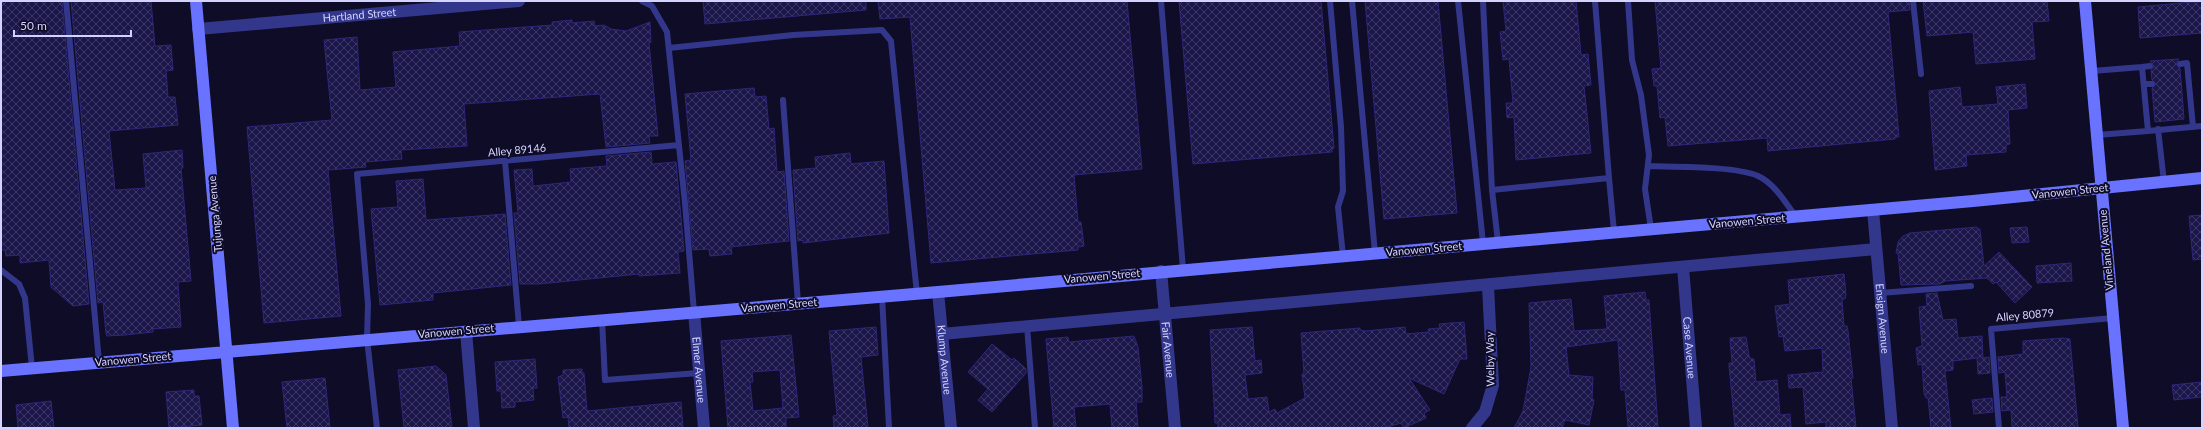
<svg xmlns="http://www.w3.org/2000/svg" width="2203" height="429" font-family="Lato,sans-serif">
<defs>
<pattern id="building-cross-hatch" width="8" height="8" patternUnits="userSpaceOnUse"><rect width="8" height="8" fill="#1c174a"/><path d="M0 0l8 8M0 8l8-8" fill="none" stroke="#3c3865"/></pattern>
</defs>
<rect width="100%" height="100%" fill="#0f0c27"/>
<!-- building -->
<path fill="url(#building-cross-hatch)" stroke="#2f2679" fill-rule="evenodd" d="M1 1H62L89 304 73 306 51 287 49 260 20 263V255L6 256 5 250H1Z
M71 1H151L155 46 171 45 173 70 166 71 168 97H175L178 125 109 131 115 190 146 188 143 154 182 150 183 168H181L191 281 178 282 181 327 153 329V332L125 335 107 336 106 334 103 302 98 303Z
M703 1H866V10L705 24Z
M878 1H1127L1142 169 1074 175 1078 222H1081L1084 246 1078 247V250L931 263 910 17 880 19Z
M1179 1H1321L1334 148 1332 149V152L1193 164Z
M1365 1H1438L1457 213 1384 219Z
M1503 1H1576L1581 55 1588 54 1591 85 1584 86 1591 153 1516 160 1514 117 1507 118 1506 103H1513L1509 59 1503 60 1500 32 1506 31Z
M1655 1H1909L1910 10 1888 12 1899 137H1895V139L1768 151 1767 138 1668 146 1665 117 1660 118 1657 86H1654L1652 69 1661 68Z
M1923 1H2047L2049 21 2032 22 2035 59 1976 64 1973 32 1927 36Z
M2202 1V33L2140 38 2138 7Z
M572 20V23L594 21 595 26 604 25 611 29 626 31 650 22 651 42 649 43 658 136H649L650 143 606 147 600 94 464 104 467 146 401 150 402 159 365 162 366 167 328 170 341 316 264 323 247 127 332 120 324 40 357 37 360 90 396 87 393 52 460 46 459 32 552 25V22Z
M2179 59 2176 64 2180 68 2184 119 2155 122 2152 88 2156 84 2152 80 2151 70 2154 66 2150 61Z
M2025 84 2027 108 2008 110 2010 144 2006 145V152L1966 155 1967 166 1935 170 1929 91 1960 87 1962 107 1998 104 1996 87Z
M754 88 755 97 766 96 769 129 774 128 777 172 784 171 789 241 731 247 732 254 710 256 709 249 693 250 685 161 691 160 685 94Z
M651 152 652 164 676 162 684 251 678 252 680 273 639 276V274L539 284H520L514 213H518L514 170 532 169 533 186 571 182 570 169 607 166 606 156Z
M850 153 851 164 884 161 889 233 803 243V240L798 241 793 170 816 168 815 157Z
M423 179 426 220 505 214 511 285 433 293V300L380 305 371 209 398 207 396 181Z
M2202 215V259L2193 260 2189 216Z
M1977 227V229H1980L1984 266 1999 252 2032 287 2015 303 1996 282 1993 284 1987 278 1945 281 1940 284 1901 285 1898 253H1896L1898 242 1903 236 1910 233Z
M2027 227 2029 242 2012 243 2010 228Z
M2071 263 2072 281 2037 283 2036 266Z
M1844 274 1846 295 1845 299H1842L1844 326H1847L1848 331 1853 378H1851L1856 428H1826V422L1806 424 1803 387 1789 388 1788 375 1823 372 1822 348 1785 351 1783 336 1779 337 1775 306 1790 304 1788 280Z
M1645 292 1646 300H1649L1658 428H1628L1625 390H1621L1618 340 1566 347 1569 375 1593 377 1592 399 1594 400 1589 425 1565 420 1562 428H1514L1523 411 1531 367 1529 303 1571 299 1574 331 1607 329 1604 296Z
M1937 293 1943 320 1956 319 1958 338 1982 336 1983 358 1989 357 1990 373 1978 374 1977 358 1953 361V370L1945 371 1951 428H1931L1928 398H1926L1924 393 1922 364 1918 365 1916 348 1922 346 1919 307 1927 306 1926 294Z
M1464 322 1467 359H1460L1444 394 1409 378 1430 410 1424 413 1426 418 1404 428 1401 423 1384 428H1218V423H1215L1210 330 1252 327 1255 361 1261 360 1262 373 1245 375 1248 399 1267 397 1269 412 1275 409 1277 413 1305 398 1302 374H1304L1301 333 1360 328V330L1365 331 1405 327 1406 334 1429 332 1428 329 1440 328 1439 324Z
M876 327 878 355 861 357 868 428H834L833 416 837 415 829 331Z
M791 335 799 417 786 418V428H728L721 341ZM780 370 783 408 753 411 750 382H753L752 372Z
M1134 336 1138 347 1142 387V402H1136L1138 428H1112L1110 404 1074 407 1076 428H1054L1046 339 1068 337 1069 342Z
M1746 337 1749 356 1751 359H1754L1756 382 1777 380 1780 415 1790 414 1791 428H1735L1729 366V363H1732L1730 338Z
M2063 338 2070 339 2078 428H2012L2011 410 2002 411 2001 397H2007L2005 372 1999 373 1998 357 2023 354V341Z
M992 344 1012 360 1014 358 1026 369V373L992 412 978 400 988 389 968 372Z
M535 359 537 388H533L534 400 515 402V407L502 408 501 391H497L495 362Z
M436 366 446 375 452 428H404L398 370Z
M582 369V373H584L587 411 681 402 683 428H569L568 417 563 418 558 377 563 375V370Z
M325 378 330 428H287L282 382Z
M2202 382V397L2174 400 2172 385Z
M194 390V396H199L202 425 169 428 166 392Z
M1992 398 1993 412 1974 414 1972 400Z
M51 401 54 428H18L16 405Z"/>
<g fill="none" stroke-linecap="round" stroke-linejoin="round">
<!-- lane -->
<path stroke="#33378b" stroke-width="6" d="M66 1 99 362
M642 1 652 6 667 32 685 203 694 312
M1161 1 1183 269
M1330 1 1341 127 1343 191 1338 207 1343 256
M1352 1 1375 253
M1458 1 1483 243
M1483 1 1492 190
M1595 1 1609 178
M1628 1 1632 60 1641 95 1649 155 1645 189 1651 229
M1913 1 1921 74
M669 48 793 35 882 30 891 41 917 294
M2180 64 2187 63 2193 127
M2142 67 2150 66
M2092 71 2142 67 2148 131 2202 126
M2144 84H2152
M783 100 798 303
M2158 129 2164 182
M2097 135 2148 131
M505 161 519 326
M1648 166C1674 167 1736 166 1758 176 1774 183 1786 203 1796 217
M1498 242 1492 190 1609 178 1614 232
M1 270 19 284 25 298 32 368
M1880 293 1971 286
M882 296 889 428
M602 319 605 380 699 373
M1027 326 1035 428
M377 428 367 339 368 304 357 174 679 145
M1999 428 1991 329 2113 318"/>
<!-- street -->
<g stroke="#33378b" stroke-width="12">
<path id="s1" d="M198 29 519 1"/>
<path id="s2" d="M1873 210 1892 428"/>
<path id="s3" d="M1683 267 1696 428"/>
<path id="s4" d="M1161 271 1175 428"/>
<path id="s5" d="M938 292 951 428"/>
<path id="s6" d="M694 312 704 428"/>
<path d="M466 331 474 428"/>
<path d="M942 334 1876 249"/>
<path d="M1472 428 1485 412 1493 385 1488 286"/>
</g>
<!-- secondary -->
<path stroke="#6a73ff" stroke-width="12" d="M196 1 233 428
M2085 1 2123 428
M1 371 938 292 1973 201 2202 178"/>
</g>
<g text-anchor="middle" stroke-width="4" stroke-linejoin="round" paint-order="stroke">
<!-- street labels -->
<g font-size="11" fill="#d4d3ff" stroke="#0f0c27">
<text dy="4" stroke="none"><textPath href="#s1" startOffset="162">Hartland Street</textPath></text>
<text transform="translate(517 150) rotate(-5)" y="4">Alley 89146</text>
<text transform="translate(2070 191) rotate(-6)" y="4">Vanowen Street</text>
<text transform="translate(215 214) rotate(-95)" y="4">Tujunga Avenue</text>
<text transform="translate(1747 221) rotate(-5)" y="4">Vanowen Street</text>
<text transform="translate(1424 249) rotate(-5)" y="4">Vanowen Street</text>
<text transform="translate(2106 250) rotate(-95)" y="4">Vineland Avenue</text>
<text transform="translate(1102 276) rotate(-5)" y="4">Vanowen Street</text>
<text transform="translate(779 305) rotate(-5)" y="4">Vanowen Street</text>
<text transform="translate(2025 315) rotate(-5)" y="4">Alley 80879</text>
<text dy="4" stroke="none"><textPath href="#s2" startOffset="109">Ensign Avenue</textPath></text>
<text transform="translate(456 331) rotate(-5)" y="4">Vanowen Street</text>
<text dy="4" stroke="none"><textPath href="#s3" startOffset="81">Case Avenue</textPath></text>
<text dy="4" stroke="none"><textPath href="#s4" startOffset="79">Fair Avenue</textPath></text>
<text transform="translate(133 359) rotate(-5)" y="4">Vanowen Street</text>
<text transform="translate(1490 359) rotate(-91)" y="4">Welby Way</text>
<text dy="4" stroke="none"><textPath href="#s5" startOffset="68">Klump Avenue</textPath></text>
<text dy="4" stroke="none"><textPath href="#s6" startOffset="58">Elmer Avenue</textPath></text>
</g>
</g>
<!-- border -->
<rect width="2203" height="429" fill="none" stroke="#d4d3ff" stroke-width="4"/>
<!-- scale -->
<path d="M14 30v6h117v-6" fill="none" stroke="#d4d3ff" stroke-width="2"/>
<text x="20" y="30" font-size="12" fill="#d4d3ff" stroke="#0f0c27" stroke-width="3" paint-order="stroke">50 m</text>
</svg>
